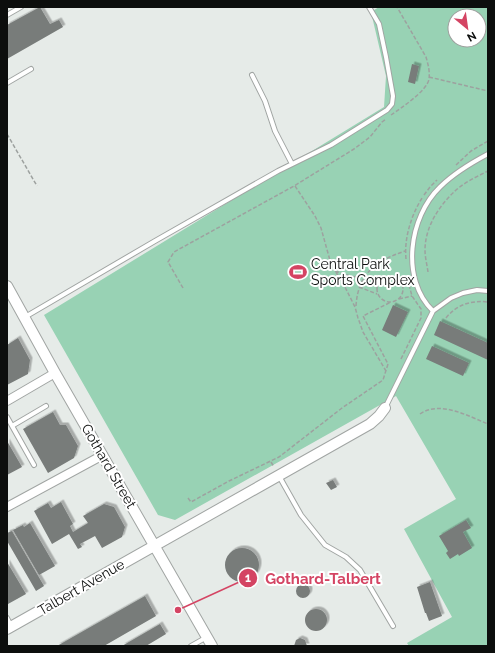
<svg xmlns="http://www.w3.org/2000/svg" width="495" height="653" font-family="Raleway,sans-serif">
<defs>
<filter id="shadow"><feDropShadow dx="2.5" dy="-2.5" stdDeviation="0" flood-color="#0004"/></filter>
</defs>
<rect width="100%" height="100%" fill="#e6ebe8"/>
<!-- green -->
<path fill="#98d2b4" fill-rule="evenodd" d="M379 7H488V646H409L407 643 452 617 404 529 456 499 396 396 175 520 158 515 44 315 384 107 386 76 371 12ZM455 16H479V40H455Z"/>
<!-- building -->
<path fill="#787c7a" filter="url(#shadow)" d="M40 7 50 24 59 20 63 27 7 59V25Z
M412 64 419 66 415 84 408 82Z
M393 305 408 312 396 337 382 330Z
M440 321 488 343V360L434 335Z
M18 338 30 360 28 374 7 385V345Z
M432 346 469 363 463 376 426 359Z
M53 412 60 425H66L78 446 74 458 48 473 23 429Z
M7 441 22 467 7 475Z
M333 480 337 487 331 490 326 483Z
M61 502 73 524 70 526 73 532 88 523 83 516 104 504 114 507 125 527 122 537 102 548 95 536 80 544 82 547 78 549 69 534 52 544 34 511 48 503 51 508Z
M466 520 471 528 463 532 472 548 459 556 458 554 450 559 446 553 448 551 439 536Z
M30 523 55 566 39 575 13 530 23 525 24 527Z
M12 531 44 586 36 591 7 541V533Z
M225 565a17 17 0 1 1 34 0a17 17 0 1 1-34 0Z
M7 562 26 594 8 604 7 602Z
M430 582 442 616 429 621 426 613H425L417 587Z
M296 591a7 7 0 1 1 14 0a7 7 0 1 1-14 0Z
M145 596 156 616 104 646H57Z
M305 620a11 11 0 1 1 22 0a11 11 0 1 1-22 0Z
M160 624 166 634 146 646H122Z
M300 638 305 640 307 646H294L296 640Z"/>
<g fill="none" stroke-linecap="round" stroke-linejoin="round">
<!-- service casing -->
<g stroke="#a1a5a3" stroke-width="6">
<path id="service" d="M7 15 21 7
M252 75 265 101 275 131 292 164
M7 83 31 69
M433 311C400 279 409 217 440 187 454 173 471 163 488 154
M25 317 155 241 278 171 331 145 387 110 392 104 393 96 386 57 379 24 369 7
M385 408 433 311 451 298 463 293 477 290 488 291
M7 417 34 465
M12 426 46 406
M279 476 301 515 325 545 346 557 360 570 393 626
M7 618 11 626
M191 646 207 637"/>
</g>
<!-- minor casing -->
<g stroke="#a1a5a3" stroke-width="10">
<path id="minor" d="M7 401 55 373
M7 507 103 455"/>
</g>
<!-- tertiary casing -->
<g stroke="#a1a5a3" stroke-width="12">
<path id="tertiary" d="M7 286 55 373 212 646
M7 629 370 424 379 416 385 408"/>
</g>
<!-- path -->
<path stroke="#9da19f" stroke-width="1.5" stroke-dasharray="4 2" stroke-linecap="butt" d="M429 77 488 91
M391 115C401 108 427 91 429 79 430 71 428 64 426 57L397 7
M7 134 37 186
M456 165 471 151 488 141
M295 186 315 216 321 228 331 264 345 287 355 307 358 318 363 332 386 371
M424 195 430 187 437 180
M406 259C404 238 411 216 422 198
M335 271 353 277 364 275
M428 272C427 265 425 257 425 250 425 228 438 207 454 192 463 183 476 177 488 171
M377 289a13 13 0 1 1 26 0a13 13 0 1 1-26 0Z
M359 287 377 294
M183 288 168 262 174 252 294 186 354 149 370 137 382 122 386 119
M399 299 412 296
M356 306C358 273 376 261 405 251
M446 318C456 305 471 300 488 302
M401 359 421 318V309L412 296 409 285
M420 414C440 400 468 416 488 424
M271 462 274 467
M188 498 191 502 229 481 279 457 342 408 383 380 388 364 363 316 391 302"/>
<!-- service -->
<use href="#service" stroke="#fff" stroke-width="4"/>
<!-- minor -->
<use href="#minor" stroke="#fff" stroke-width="8"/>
<!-- tertiary -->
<use href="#tertiary" stroke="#fff" stroke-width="10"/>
</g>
<!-- icons -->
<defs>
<g id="stadium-bare" transform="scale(1.38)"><path d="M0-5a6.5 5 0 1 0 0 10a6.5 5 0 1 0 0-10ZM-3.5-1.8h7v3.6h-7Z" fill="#d44463" stroke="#fff" stroke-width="2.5" paint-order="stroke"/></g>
</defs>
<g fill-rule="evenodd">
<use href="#stadium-bare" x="298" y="272"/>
</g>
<g text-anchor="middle" stroke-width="4" stroke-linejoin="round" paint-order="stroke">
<!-- poi labels -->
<g font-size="14" fill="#0c0e0d" stroke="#fff" text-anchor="start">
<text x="311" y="269">Central Park<tspan x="311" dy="16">Sports Complex</tspan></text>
</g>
<!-- street labels -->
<g font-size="14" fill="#0c0e0d" stroke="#fff">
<text transform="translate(109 466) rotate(60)" y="5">Gothard Street</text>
<text transform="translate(81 587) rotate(-30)" y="5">Talbert Avenue</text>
</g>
</g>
<!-- callouts -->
<path fill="none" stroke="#d44463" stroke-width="1.5" d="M178 610L248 578"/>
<g fill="#d44463" stroke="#fff" stroke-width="1.5">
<circle cx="178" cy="610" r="4"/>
<circle cx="248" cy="578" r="10"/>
</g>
<g font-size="12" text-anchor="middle" font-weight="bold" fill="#fff">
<text x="248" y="582">1</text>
</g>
<g font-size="15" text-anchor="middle" font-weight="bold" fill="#d44463" stroke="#fff" stroke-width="4" stroke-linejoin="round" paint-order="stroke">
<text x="323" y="584">Gothard-Talbert</text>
</g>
<!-- border -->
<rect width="495" height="653" fill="none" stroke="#0c0e0d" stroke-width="16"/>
<!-- north arrow -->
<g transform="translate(467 28) rotate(151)"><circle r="19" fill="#ffffff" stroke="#9e9f9e"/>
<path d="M0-3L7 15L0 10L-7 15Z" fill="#d44463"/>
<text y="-6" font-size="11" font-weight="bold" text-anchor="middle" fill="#0c0e0d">N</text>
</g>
</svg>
